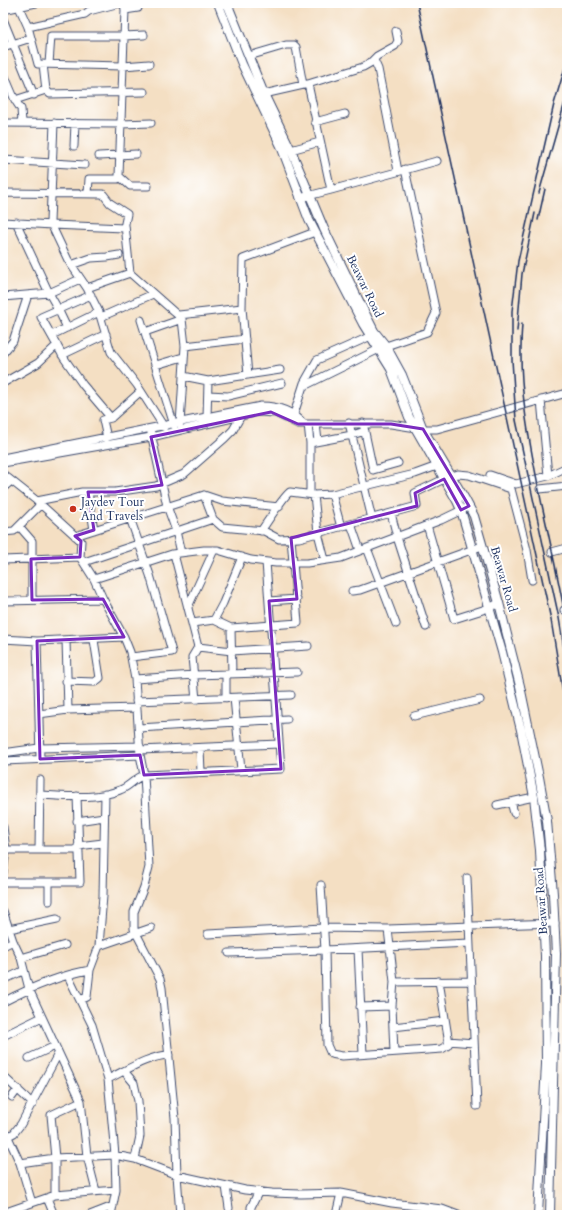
<svg xmlns="http://www.w3.org/2000/svg" width="570" height="1218" font-family="Cardo,serif">
<rect width="100%" height="100%" fill="#fff"/>
<filter id="ink" filterUnits="userSpaceOnUse"><feTurbulence type="fractalNoise" baseFrequency=".025" numOctaves="2"/><feDisplacementMap in="SourceGraphic" scale="8" xChannelSelector="R" yChannelSelector="G"/><feConvolveMatrix kernelMatrix="1 2 1 2 8 2 1 2 1" color-interpolation-filters="sRGB"/></filter>
<filter id="wash" filterUnits="userSpaceOnUse"><feTurbulence type="fractalNoise" baseFrequency=".012" numOctaves="4" result="noise"/><feDisplacementMap in="SourceGraphic" scale="16" xChannelSelector="R" yChannelSelector="G"/><feGaussianBlur stdDeviation="0.9" result="paint"/><feColorMatrix in="noise" values="0 0 0 0 0 0 0 0 0 0 0 0 0 0 0 0 0 1.4 0 .05"/><feComposite in="paint" operator="in"/></filter>
<g filter="url(#wash)">
<rect width="100%" height="100%" fill="#f4dfc3"/>
</g>
<g filter="url(#ink)">
<g fill="none" stroke-linecap="round" stroke-linejoin="round">
<!-- minor casing -->
<g stroke="#3c496d" stroke-width="9">
<path id="minor" d="M124 3 125 10 119 176 130 186H148
M19 7 28 27 38 64 123 66 149 64
M3 10 36 3
M125 10 138 8 139 3
M3 19 34 95
M28 27 85 14 89 11 120 3
M3 47 31 38
M249 56 286 45H294L296 47 303 85
M374 60 378 69 398 171
M43 64 46 90
M49 64 51 36H124L144 35
M3 72 15 100 21 109 22 122
M264 94 308 84 363 67 370 63 377 56 395 46 398 41 396 31
M15 100 46 90 50 94 144 92
M315 122 345 114
M3 123 121 124 151 123
M54 123 50 222 68 260 87 288 99 312 111 352 137 385 164 427
M74 146 75 123
M287 151 320 142
M99 156 136 154
M3 160 85 165
M331 190 437 161
M3 194V193L103 194 110 203 127 214 124 228 52 225 3 222
M88 194 89 179H118L119 176
M300 198 331 190 308 84
M16 222 49 293 58 309 67 328
M125 225 130 273 182 319 185 346 180 424
M71 265 91 258 107 257 119 255
M87 288 130 273
M91 295 41 317 64 358 83 385 111 418 141 391
M3 297 49 293 80 279
M179 315 242 308
M101 317 153 294
M141 320 174 425
M145 332 182 319
M52 335 99 312
M185 346 245 339
M386 346 427 332 436 313 405 169
M3 353 13 341 28 295
M62 355 106 334
M156 365 183 357
M248 375 242 308 243 259 315 232
M183 376 208 381 280 370
M3 383 38 363 57 345
M304 386 379 349
M208 395 228 396 282 383
M541 400 548 476
M294 414 304 383 317 360 371 336
M207 418 208 381
M349 423 372 519
M363 423 373 470 398 463
M308 424 310 443V494
M316 424 318 441
M151 433 167 506 176 531 181 553
M107 438 103 420 111 418
M310 443 352 435 365 431
M3 458 261 406C277 406 293 411 304 424
M3 463 151 437 258 412 275 413 298 424H391L423 429H437L567 393
M3 474 37 501 81 541 80 557 94 579 103 599 124 637 130 652 135 679 140 755 144 775 149 867 144 887 134 912V929L160 979 162 988 175 1118 177 1175 180 1215
M490 475 516 484 548 476 567 467
M452 476 458 474 469 475 511 489 527 550 532 580
M3 488 11 481
M540 489 567 486
M88 492 94 530
M332 494 341 527
M204 495 213 519 222 527 264 531 279 539 299 538 417 506 415 493 444 479
M314 495 318 533 325 560
M37 501 82 492H115L156 486 184 474 225 438 233 430 241 416
M391 513 397 537 426 627
M130 518 150 575 172 652 131 657
M351 524 360 550
M427 525 454 619 489 608 499 603
M19 526 32 541V600
M261 531C266 524 285 494 290 492L314 495 332 494 415 474 437 466
M3 532 14 531 41 504
M75 536 204 495 222 501 279 507
M367 548 396 624
M552 552 567 548
M174 554 198 647 192 657 196 700
M3 560 80 557
M84 562 213 519
M94 579 172 554 204 550H218L251 560 276 563H307L341 558 441 520 466 508
M352 591 360 590 482 546
M3 601 103 599
M269 601 297 599
M188 607 214 550
M564 610 567 609
M214 620 223 603 242 557
M192 623 214 620 231 628 298 623 291 538
M231 628 232 674
M3 639 37 641 124 637
M66 640 68 710
M37 641 40 759
M198 647 232 651 308 646
M135 679 194 675 297 672
M66 681 95 682 100 678 94 640
M226 698V674
M234 698 241 770
M136 701 291 695
M39 714 68 710 136 708
M414 716 480 700
M139 728 287 719
M200 748 201 772
M140 750 279 744
M3 753 39 748 140 746
M4 761 140 755
M40 795C66 796 96 800 120 790 129 787 135 778 144 775L281 769 266 562
M511 802 514 813
M497 805 534 797
M77 821 104 817
M3 827 6 850 3 873
M78 846 103 843
M6 850H78
M39 850 40 780
M467 878 477 1106
M3 882H80L77 796
M321 885 325 950 327 1045 331 1054 342 1056 442 1049 447 1046 449 1043 439 981
M49 901V882
M3 911 13 941 21 958 29 989 81 1101 87 1156 96 1191
M9 929 57 919
M388 929 394 982 392 1006 394 1052
M208 934 323 928 388 929 555 923
M3 946 13 941
M99 946 103 896 105 794
M358 949 363 1054
M229 953 325 950 469 943
M21 958 65 945
M68 976 92 1025 108 1079 115 1155 116 1190 111 1215
M3 980 23 971
M394 982 471 981
M80 1000 87 997 90 970
M3 1002C30 988 60 975 90 970L99 946 151 928
M360 1007 392 1006
M393 1027 445 1021
M3 1036 42 1017
M448 1041 474 1043
M29 1058 55 1046
M124 1071 134 1083 138 1101 140 1136 135 1159
M3 1076 33 1104
M108 1079C127 1070 148 1056 169 1055
M12 1097 18 1089
M8 1137 20 1163 32 1203
M3 1139 14 1133 21 1124 58 1054
M20 1163 55 1158 115 1155 135 1159 177 1175 245 1190 272 1193 301 1194 341 1193 392 1203 442 1209 458 1215
M226 1186 229 1208
M55 1195V1158L51 1115 81 1101
M47 1198 54 1215
M3 1213 55 1195 116 1190
M90 1215 113 1206
M251 1215V1207L259 1191
M336 1215 341 1193"/>
</g>
<!-- major casing -->
<g stroke="#3c496d" stroke-width="10">
<path id="major" d="M218 3 242 64 281 146 309 220 363 324 391 369 409 417 457 501 461 510 502 652 511 689 521 730 534 797 540 850 545 956 546 1064 538 1215
M227 3 264 94 291 150 324 229 355 293 374 331 386 346 402 375 423 429 465 499 474 516 499 603 520 686 539 777 547 821 553 894 556 954 550 1215"/>
</g>
<!-- minor -->
<use href="#minor" stroke="#fff" stroke-width="7"/>
<!-- major -->
<use href="#major" stroke="#fff" stroke-width="8"/>
<!-- rail -->
<path stroke="#1b2f5e" stroke-width="1.5" d="M417 3 551 620 564 699 567 753
M567 61 554 104 518 261 512 311V360L516 420 559 618 567 667
M539 193 567 95
M538 220 545 189
M522 324C517 385 530 446 542 505 551 545 559 584 567 624
M517 331 522 274 535 213"/>
</g>
</g>
<!-- marked area -->
<path fill="none" stroke="#7b2cbf" stroke-width="3" stroke-linejoin="round" d="M271 412 298 424H391L423 429 469 506 461 510 444 479 415 493 417 506 291 538 297 599 269 601 281 769 144 775 140 755 40 759 37 641 124 637 103 599 32 600 31 559 80 557 81 541 75 536 94 530 88 492H115L162 485 151 437Z"/>
<!-- markers -->
<circle fill="#c8321e" stroke="#fff" stroke-width="1.5" cx="73" cy="509" r="4"/>
<g text-anchor="middle" stroke-width="4" stroke-linejoin="round" paint-order="stroke">
<!-- street labels -->
<g font-size="12" fill="#1b2f5e" stroke="#fff">
<text transform="translate(365 286) rotate(64)" y="4">Beawar Road</text>
<text transform="translate(504 579) rotate(74)" y="4">Beawar Road</text>
<text transform="translate(541 901) rotate(-94)" y="4">Beawar Road</text>
</g>
<!-- poi labels -->
<g font-size="12" fill="#1b2f5e" stroke="#fff" text-anchor="start">
<text x="81" y="506">Jaydev Tour<tspan x="81" dy="14">And Travels</tspan></text>
</g>
</g>
<!-- margin -->
<rect width="570" height="1218" fill="none" stroke="#fff" stroke-width="16"/>
</svg>
